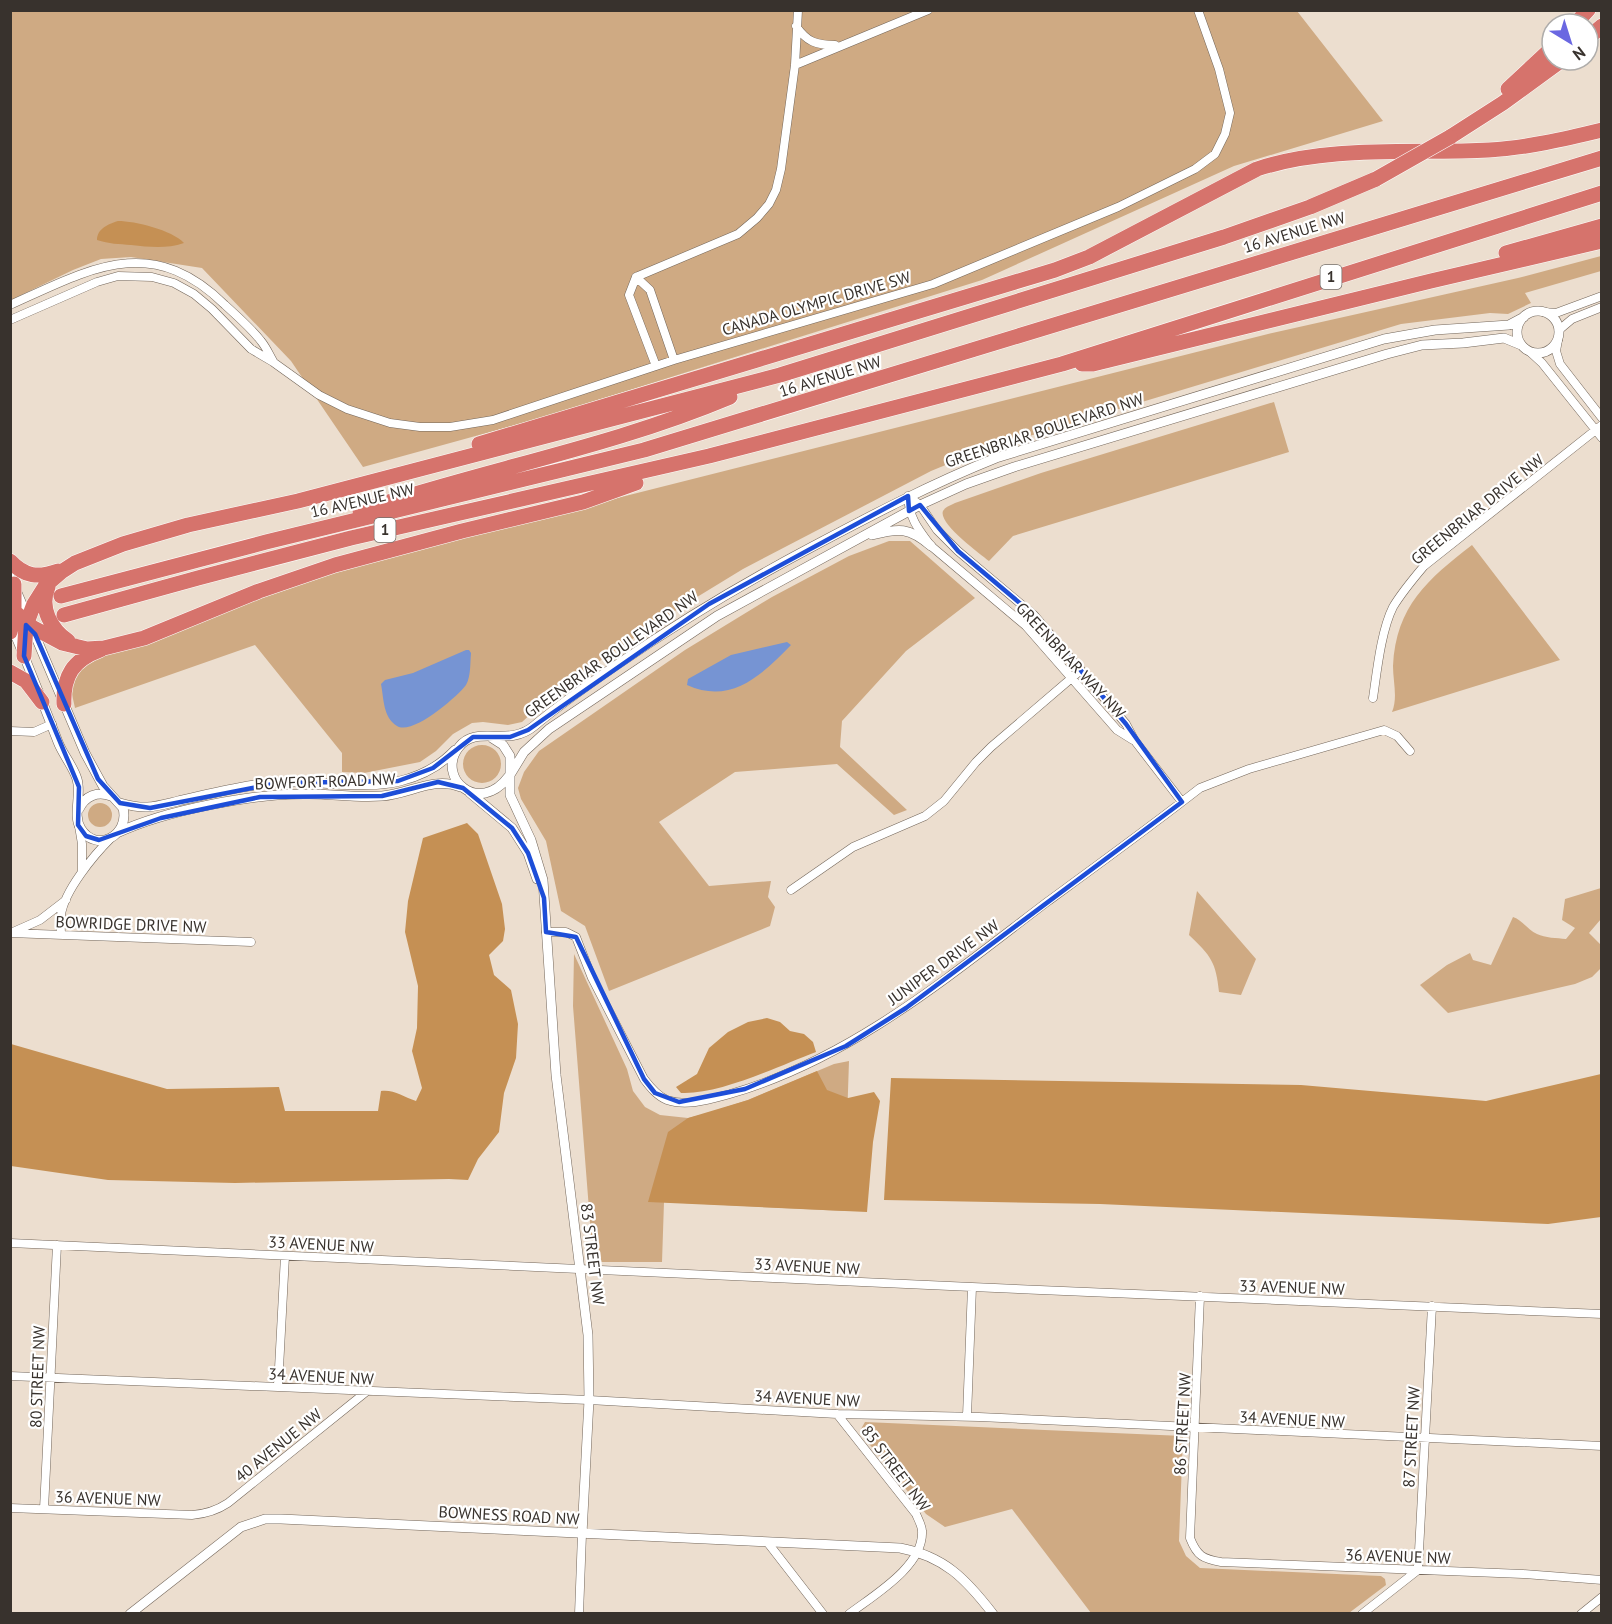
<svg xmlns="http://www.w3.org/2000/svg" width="1612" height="1624" font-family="'PT Sans',sans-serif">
<rect width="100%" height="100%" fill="#ecdecf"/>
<!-- green -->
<path fill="#cfaa83" d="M11 11H1297L1383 121 1234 166 982 280 537 419 363 467 291 361 202 268 131 257 101 259 73 270 11 300Z
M1601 256V271L1525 293 1531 303 1508 314 1490 313 1401 324 1016 440 965 457 931 471 743 569 684 605 608 655 545 701 522 722 508 725 483 722 472 723 453 734 436 751 420 762 364 773 342 772V753L255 645 75 708 71 690 72 677 91 656 150 640 329 573 431 545 1268 334 1518 278Z
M1274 402 1289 452 1013 536 989 561C979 553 938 523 943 511 945 507 951 505 955 503L1041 473Z
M889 541H910L975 598 906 651 842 721 840 747 907 810 894 815 837 764 735 772 659 822 709 886 771 881 768 897 775 907 770 926 609 991 585 926 561 911 546 841 521 799 518 788 524 772 539 751 685 650 772 597 849 556Z
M1472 545 1560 660 1392 712C1398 698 1393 681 1393 666 1396 606 1428 579 1472 545Z
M463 764a19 19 0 1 1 38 0a19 19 0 1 1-38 0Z
M88 815a12 12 0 1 1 24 0a12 12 0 1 1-24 0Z
M1601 888V919L1589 933 1601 945V968L1592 977 1575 984 1448 1013 1420 985 1447 965 1470 953 1473 960 1491 965 1513 917C1522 920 1527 929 1537 934 1545 938 1557 938 1566 939L1575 928 1562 920 1565 899Z
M1197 891 1256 959 1241 995 1219 992C1216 962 1211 956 1189 935Z
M574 954 627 1069 633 1091 645 1107 660 1115 688 1118 705 1114 748 1100 834 1064 849 1061 844 1211 664 1202 662 1262H602L593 1260 573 1006Z
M865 1422 1183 1436 1179 1541 1186 1556 1200 1568 1381 1576 1385 1579 1386 1585 1349 1613H1091L1012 1509 945 1527 926 1514 862 1435 861 1429Z"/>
<!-- forest -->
<path fill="#c59054" d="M118 221C135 221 172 230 184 243 166 249 150 247 131 245 119 244 109 244 97 240 97 229 108 224 118 221Z
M467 823 478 834 502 904 505 929 503 941 489 955 494 975 511 990 518 1024 516 1058 504 1093 499 1132 478 1159 468 1180 449 1179 235 1183 108 1180 11 1166V1044L167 1089 279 1087 285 1111H378L381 1091C393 1089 404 1097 416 1101L422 1088 412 1051 417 1028 418 986 405 932 408 901 423 838Z
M767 1018 780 1022 790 1031 804 1034 813 1042 816 1052C779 1066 719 1095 681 1093L676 1087 697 1074 709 1048 728 1032 748 1022Z
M817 1071 827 1090 848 1098 874 1092 880 1101 873 1142 867 1212 648 1202 668 1132 688 1118 748 1100Z
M1601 1074V1217L1548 1224 1100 1204 884 1200 891 1078 1301 1085 1486 1101Z"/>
<!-- water -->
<path fill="#7694d3" d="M787 642 791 645C762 675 731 705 687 685L688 679 731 655Z
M466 650H469L471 653C470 663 471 676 466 685 457 697 412 736 397 726 383 717 384 700 381 684L385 680 413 673Z"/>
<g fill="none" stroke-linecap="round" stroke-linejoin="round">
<!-- minor casing -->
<g stroke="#73665a" stroke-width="9">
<path id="minor" d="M796 26C807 42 816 45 835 45
M795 65 928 10
M636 277 738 234 757 218 769 204 776 190 781 169 795 65 798 10
M636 277 629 295 656 366
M636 277 650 290 674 360
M10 305C90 269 151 232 225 305 237 316 251 328 261 341 266 347 269 354 273 361
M1543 312 1556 313 1602 296
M10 320 97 282 118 276 152 277 174 283 194 294 212 309 251 349 273 362 319 395 347 409 390 423 420 427H450L493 420 674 360 933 284 1118 207 1195 169 1215 154 1225 134 1230 113 1219 69 1198 10
M1559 330 1572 319 1602 307
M1558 340 1556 351 1560 364 1602 418
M1530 352 1542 363 1602 438
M908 496 920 505 937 530 958 551 1034 615 1126 724 1135 741 1182 802
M908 496C909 518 918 529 931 546L1026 626 1117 730 1133 740
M1373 698C1377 671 1381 631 1393 607 1402 592 1413 579 1424 566L1602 425
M10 731 34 732 52 724
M79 826 82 844V872
M791 890 853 847 925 816 944 801 976 762 991 747 1081 670
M13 932 40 920 66 900
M546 932H566L576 937 592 978 644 1079C650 1087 657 1096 667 1100 687 1107 711 1099 730 1094 851 1059 948 977 1047 902 1099 864 1150 827 1200 788L1249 769 1384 730 1397 736 1410 751
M10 933 251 942
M61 935C61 928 60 921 61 915 64 891 94 855 111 838
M10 1243 972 1287 1602 1314
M1200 1296 1190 1538C1197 1556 1203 1559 1221 1562L1523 1574 1602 1580
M10 1376 589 1400 837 1414 979 1417 1602 1446
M278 1387 285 1256
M837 1414 916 1514C918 1519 922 1526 922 1531 924 1566 874 1595 849 1614
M967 1416 972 1287
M10 1508 192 1515C205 1514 216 1511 228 1503L366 1392
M44 1509 57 1245
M768 1543 823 1614
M579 1614 582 1534
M1362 1614 1418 1570 1432 1306
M1581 1614 1602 1597"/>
</g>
<!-- tertiary casing -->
<g stroke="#73665a" stroke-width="10">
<path id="tertiary" d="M1517 332a21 21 0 1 1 42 0a21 21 0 1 1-42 0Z
M872 535C899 528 909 527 931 546
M10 576 85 753 103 786 123 808C130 836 96 853 81 829 72 815 82 795 77 779 73 766 63 755 58 742 43 703 28 664 11 625
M492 738 503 745 510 756V795L531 840 543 880 556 1075 588 1335 589 1400 582 1534
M510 775 524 752 549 729 717 616 920 505 966 484 1014 467 1387 354 1422 345 1463 343 1504 338 1521 345
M509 776C479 817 435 777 459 747 476 724 508 748 534 726 560 704 589 684 618 664 679 622 742 584 808 549 870 516 931 484 996 458L1384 339 1435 330 1509 325 1524 317
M470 793 512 828 528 853 537 879
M120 803C146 810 153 807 178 801 216 792 256 782 295 782 329 782 366 789 400 781 421 776 440 766 455 750
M79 809C85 796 97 791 111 796
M117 833C166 810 255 793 309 794 333 794 357 798 382 796 410 794 433 776 461 787
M130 1614 241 1527 265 1519H281L900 1548C944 1556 966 1579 993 1614"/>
</g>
<!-- motorway casing -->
<g stroke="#fff" stroke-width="16">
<path id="motorway" d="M1575 24 1588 10
M1588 38 1602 26
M1508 89 1552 48
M1450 137 1503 103 1562 60
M1506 253 1602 226
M1082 364H1093L1431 281 1602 241
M479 444 1055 270 1089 257 1257 169C1330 145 1413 154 1489 150 1526 148 1565 139 1602 130
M360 511C483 470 611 447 730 397
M10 561C25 577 38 578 58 571
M48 587C39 608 51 629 68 641
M61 596 266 542 644 450 1602 158
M10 608 32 627 62 643 87 649 104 648 144 638 259 591 335 565 462 531 583 502 636 483
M64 615 198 578 351 538 709 456 1062 364 1602 193
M10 632 14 617V584
M24 656 26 625 34 604 46 585 61 572 75 563 123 544 188 525 298 501 780 375 1224 237 1310 207 1376 179
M10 672 26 681 42 702
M64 704C63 676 73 660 100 650"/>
</g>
<!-- minor -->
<use href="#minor" stroke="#fff" stroke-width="8"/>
<!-- tertiary -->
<use href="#tertiary" stroke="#fff" stroke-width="9"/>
<!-- motorway -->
<use href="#motorway" stroke="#d6736c" stroke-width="15"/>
<!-- motorway-bridge casing -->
<g stroke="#fff" stroke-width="16" stroke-linecap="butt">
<path id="motorway-bridge" d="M1376 179 1450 137"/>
</g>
<!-- motorway-bridge -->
<use href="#motorway-bridge" stroke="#d6736c" stroke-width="15"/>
</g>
<!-- marked area -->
<path fill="none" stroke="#1d4ed8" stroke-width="4.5" stroke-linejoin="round" d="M908 496 909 511 920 505 958 551 1034 615 1126 724 1182 802 906 1008 846 1046 745 1089 679 1102 655 1093 644 1079 576 937 546 932 544 898 528 853 512 828 463 788 438 782 382 796 260 797 161 818 99 840 86 836 78 825 79 787 24 656 26 625 35 634 98 779 120 803 150 808 278 783 398 781 433 768 473 737H510L528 730 709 604Z"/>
<g text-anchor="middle" stroke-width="4.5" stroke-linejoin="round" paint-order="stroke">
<!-- shield labels -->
<g fill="#fff" stroke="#74706c" stroke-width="1.5">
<rect x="1320.5" y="265" width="21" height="24" rx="4.5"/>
<rect x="374.5" y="518" width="21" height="24" rx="4.5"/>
</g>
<g font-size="15" font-weight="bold" fill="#38322d">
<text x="1331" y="282">1</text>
<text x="385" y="535">1</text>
</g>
<!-- street labels -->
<g font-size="16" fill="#38322d" stroke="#fff">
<text transform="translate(1294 232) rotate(-17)" y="6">16 AVENUE NW</text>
<text transform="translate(816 303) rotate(-16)" y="6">CANADA OLYMPIC DRIVE SW</text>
<text transform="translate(830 376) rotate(-17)" y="6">16 AVENUE NW</text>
<text transform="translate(1044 430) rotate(-18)" y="6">GREENBRIAR BOULEVARD NW</text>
<text transform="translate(362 500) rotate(-13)" y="6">16 AVENUE NW</text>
<text transform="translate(1477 509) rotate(-39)" y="6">GREENBRIAR DRIVE NW</text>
<text transform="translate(611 654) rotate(-35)" y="6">GREENBRIAR BOULEVARD NW</text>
<text transform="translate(1071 660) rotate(47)" y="6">GREENBRIAR WAY NW</text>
<text transform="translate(325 781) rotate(-2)" y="6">BOWFORT ROAD NW</text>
<text transform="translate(131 924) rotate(2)" y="6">BOWRIDGE DRIVE NW</text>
<text transform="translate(943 962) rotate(-36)" y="6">JUNIPER DRIVE NW</text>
<text transform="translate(321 1244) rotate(3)" y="6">33 AVENUE NW</text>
<text transform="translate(593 1254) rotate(83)" y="6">83 STREET NW</text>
<text transform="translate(807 1266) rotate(3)" y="6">33 AVENUE NW</text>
<text transform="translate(1292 1287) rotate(2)" y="6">33 AVENUE NW</text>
<text transform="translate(321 1376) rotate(3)" y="6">34 AVENUE NW</text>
<text transform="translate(37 1377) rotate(-88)" y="6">80 STREET NW</text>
<text transform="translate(807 1398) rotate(3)" y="6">34 AVENUE NW</text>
<text transform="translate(1292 1419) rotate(3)" y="6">34 AVENUE NW</text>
<text transform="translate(1182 1424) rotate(-87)" y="6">86 STREET NW</text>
<text transform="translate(1411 1437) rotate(-87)" y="6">87 STREET NW</text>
<text transform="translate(278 1445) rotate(-39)" y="6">40 AVENUE NW</text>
<text transform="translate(896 1468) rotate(53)" y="6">85 STREET NW</text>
<text transform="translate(108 1498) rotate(2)" y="6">36 AVENUE NW</text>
<text transform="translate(509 1515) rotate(3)" y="6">BOWNESS ROAD NW</text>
<text transform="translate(1398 1556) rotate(2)" y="6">36 AVENUE NW</text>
</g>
</g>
<!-- border -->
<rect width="1612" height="1624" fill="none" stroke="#38322d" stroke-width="24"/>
<!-- north arrow -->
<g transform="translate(1570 42) rotate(142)"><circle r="28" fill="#ffffff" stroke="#afadab" stroke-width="1.5"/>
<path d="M0-4.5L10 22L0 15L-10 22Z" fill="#6a67e1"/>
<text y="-9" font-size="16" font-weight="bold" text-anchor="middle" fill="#38322d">N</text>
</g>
</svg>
